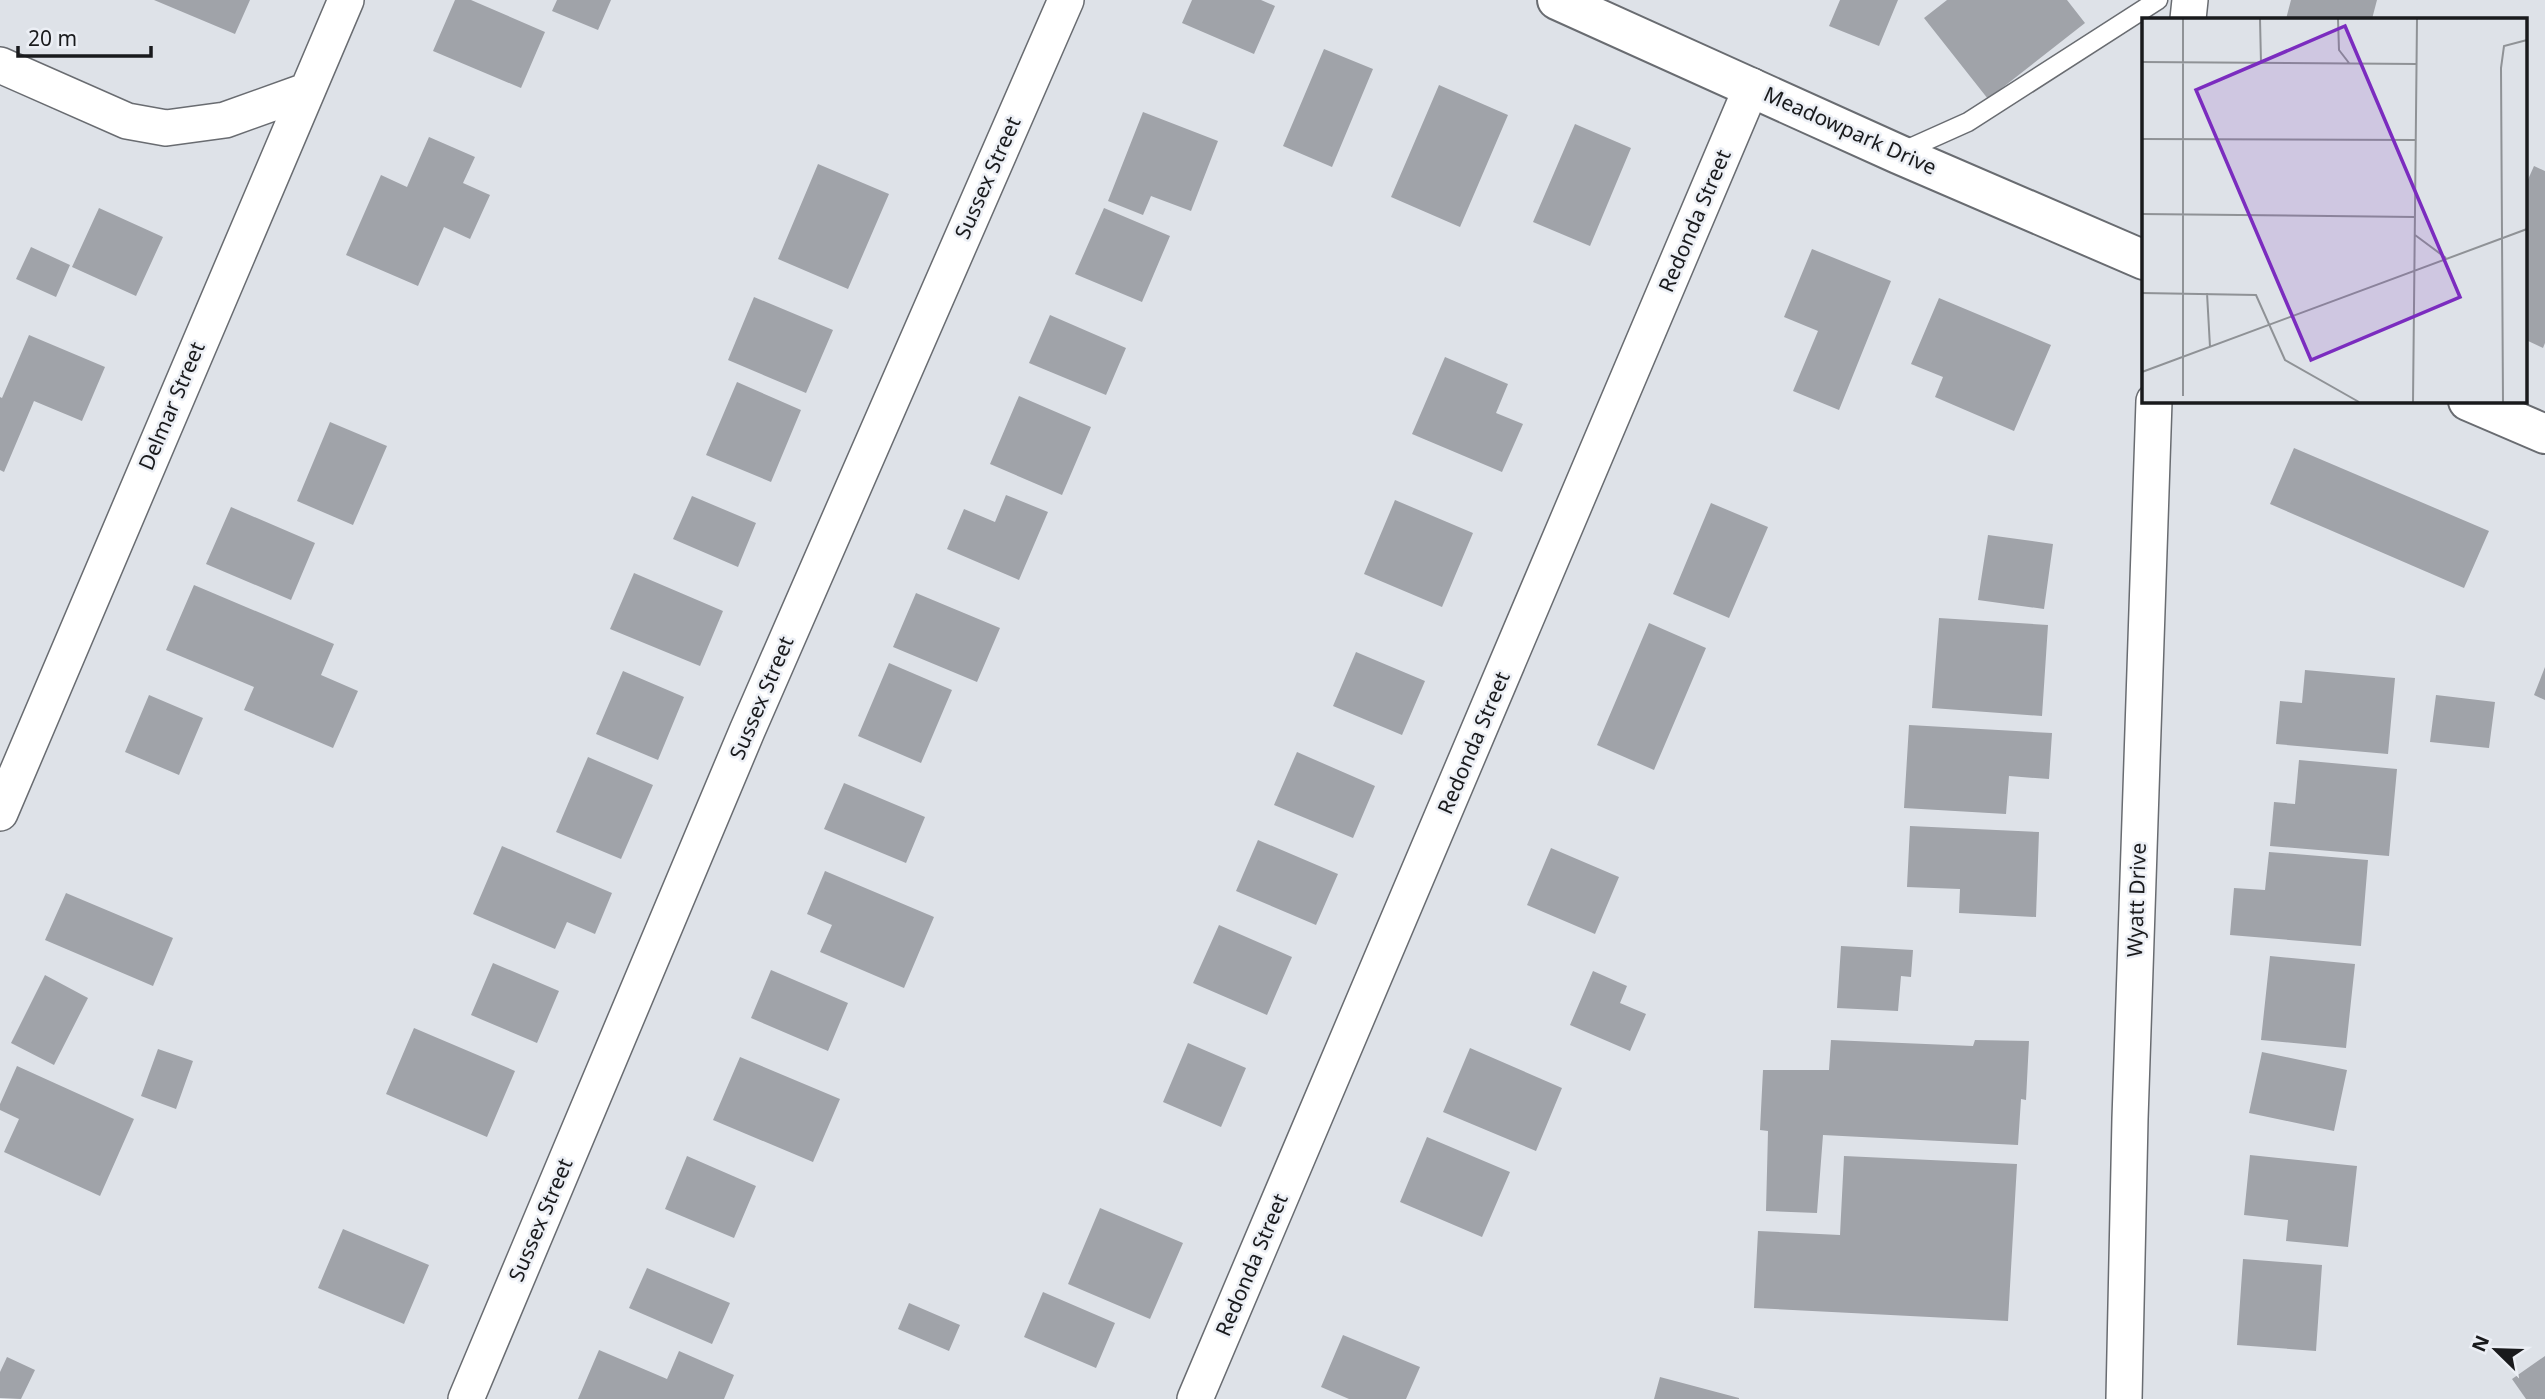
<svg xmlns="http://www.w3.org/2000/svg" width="2545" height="1399" font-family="'Noto Sans',sans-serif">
<rect width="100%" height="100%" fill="#dee2e8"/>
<!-- building -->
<path fill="#a0a3a9" d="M154 0H250L235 34Z
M455 0H471L545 32 521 88 433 51Z
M557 0H611L598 30 552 11Z
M1192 0H1261L1275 6 1254 54 1182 23Z
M1840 0H1898L1879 46 1829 26Z
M1947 0H2067L2085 23 1988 99 1924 18Z
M2291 0H2377L2372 19H2286Z
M1324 49 1373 69 1332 167 1283 146Z
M1439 85 1508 115 1460 227 1391 197Z
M1143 112 1218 141 1191 211 1151 196 1143 215 1108 201Z
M1575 124 1631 148 1590 246 1533 222Z
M429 137 475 157 463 183 490 195 470 239 444 227 418 286 346 255 381 175 407 187Z
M818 164 889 194 848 289 778 259Z
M2534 166 2545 171V343L2543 348 2526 340V184Z
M99 208 163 237 136 296 72 267Z
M1104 208 1170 236 1142 302 1075 274Z
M31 247 70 265 56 297 16 279Z
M1812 249 1891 281 1839 410 1793 391 1818 331 1784 317Z
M754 297 833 330 806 393 728 360Z
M1939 298 2051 345 2014 431 1935 397 1943 377 1911 364Z
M1050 315 1126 348 1106 395 1029 363Z
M29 335 105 367 82 421 34 401 4 472 0 470V397L2 398Z
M1445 357 1508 384 1496 413 1523 424 1502 472 1412 434Z
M737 382 801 410 771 482 706 455Z
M1019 396 1091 427 1062 495 990 464Z
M330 422 387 446 353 525 297 501Z
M2294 448 2489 531 2464 588 2270 504Z
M1006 495 1048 512 1019 580 947 549 964 509 995 522Z
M692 496 756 523 738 567 673 539Z
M1395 500 1473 533 1442 607 1364 574Z
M1711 503 1768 527 1729 618 1673 594Z
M231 507 315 543 291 600 206 564Z
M1988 535 2053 544 2044 609 1978 600Z
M634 573 723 611 700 666 610 629Z
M194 585 334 644 321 675 358 691 333 748 244 710 254 687 166 650Z
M916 593 1000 628 977 682 893 647Z
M1939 618 2048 625 2042 716 1932 708Z
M1649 623 1706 648 1654 770 1597 745Z
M1356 652 1425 681 1402 735 1333 706Z
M889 663 952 690 921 763 858 736Z
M2545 667V700L2534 695Z
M2305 670 2395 678 2388 754 2276 744 2280 701 2302 703Z
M623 671 684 697 658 760 596 734Z
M149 695 203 718 179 775 125 752Z
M2436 695 2495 702 2489 748 2430 742Z
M1909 725 2052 733 2049 779 2009 776 2006 814 1904 808Z
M1297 752 1375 786 1353 838 1274 805Z
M588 757 653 785 621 859 556 832Z
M2299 760 2397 769 2389 856 2270 846 2274 802 2295 804Z
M844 783 925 817 906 863 824 829Z
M1910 826 2039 832 2036 917 1959 913 1960 889 1907 887Z
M1258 840 1338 874 1316 925 1236 891Z
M502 846 612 893 595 934 567 922 555 949 473 914Z
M1551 848 1619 877 1595 934 1527 905Z
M2269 852 2368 860 2361 946 2230 935 2234 888 2265 890Z
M825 871 934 917 904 988 820 952 832 925 807 914Z
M66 893 173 938 153 986 45 940Z
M1219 925 1292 957 1267 1015 1193 983Z
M1841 946 1913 950 1911 977 1901 976 1898 1011 1837 1008Z
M2270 956 2355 964 2346 1048 2261 1040Z
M493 963 559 991 537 1043 471 1015Z
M771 970 848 1003 828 1051 751 1018Z
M1593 971 1627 986 1620 1003 1646 1014 1630 1051 1570 1025Z
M45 975 88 998 54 1065 11 1043Z
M414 1028 515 1071 487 1137 386 1094Z
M1831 1040 1973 1046 1975 1040 2029 1041 2026 1100 2021 1099 2018 1145 1823 1135 1817 1213 1766 1211 1768 1131 1760 1130 1763 1070H1829Z
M1188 1043 1246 1068 1221 1127 1163 1102Z
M1470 1048 1562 1088 1536 1151 1443 1112Z
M158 1049 193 1061 176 1109 141 1096Z
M2262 1052 2347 1070 2334 1131 2249 1113Z
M740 1057 840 1099 813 1162 713 1120Z
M17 1066 134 1119 100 1196 4 1152 19 1119 0 1110V1104Z
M1427 1137 1510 1172 1482 1237 1400 1202Z
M2250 1155 2357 1166 2348 1247 2286 1241 2288 1220 2244 1215Z
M687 1156 756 1186 734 1238 665 1209Z
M1844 1156 2017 1164 2008 1321 1754 1308 1758 1231 1840 1235Z
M1100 1208 1183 1243 1150 1319 1068 1284Z
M343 1229 429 1265 404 1324 318 1288Z
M2243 1259 2322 1265 2316 1351 2237 1345Z
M647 1268 730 1303 712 1344 629 1308Z
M1043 1292 1115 1323 1096 1368 1024 1337Z
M909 1303 960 1325 949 1351 898 1329Z
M1343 1335 1420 1367 1406 1399H1349L1321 1387Z
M599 1350 667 1379 679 1351 734 1375 724 1399H578Z
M2545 1356V1399H2526L2512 1379Z
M7 1357 35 1370 21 1399 0 1398V1372Z
M1660 1377 1739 1398V1399H1654Z"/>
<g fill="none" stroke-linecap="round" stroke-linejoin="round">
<!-- lane casing -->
<g stroke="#696c71" stroke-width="21">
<path id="lane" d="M1901 152 1968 122 2158 0"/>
</g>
<!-- street casing -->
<g stroke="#696c71" stroke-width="38">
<path id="street" d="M2188 19 2190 0
M0 65 127 121 166 128 225 120 306 91
M0 813 346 0
M466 1399 747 731 1066 0
M1195 1399 1752 86
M2124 1399 2130 1119 2154 401"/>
</g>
<!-- secondary casing -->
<g stroke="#696c71" stroke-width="42">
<path id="secondary" d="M1557 0 1898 154 2144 260
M2468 401 2545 434"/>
</g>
<!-- lane -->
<use href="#lane" stroke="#fff" stroke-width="18"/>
<!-- street -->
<use href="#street" stroke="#fff" stroke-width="35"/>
<!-- secondary -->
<use href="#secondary" stroke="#fff" stroke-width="38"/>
</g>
<g text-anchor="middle" stroke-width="5" stroke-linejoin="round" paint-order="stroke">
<!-- street labels -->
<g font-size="21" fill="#191a1c" stroke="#eceff5">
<text transform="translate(1850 131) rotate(24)" y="7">Meadowpark Drive</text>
<text transform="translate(988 178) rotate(-66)" y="7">Sussex Street</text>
<text transform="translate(1695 221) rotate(-67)" y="7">Redonda Street</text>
<text transform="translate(172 406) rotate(-67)" y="7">Delmar Street</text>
<text transform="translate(762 698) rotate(-67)" y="7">Sussex Street</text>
<text transform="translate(1474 743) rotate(-67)" y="7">Redonda Street</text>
<text transform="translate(2137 900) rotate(-88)" y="7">Wyatt Drive</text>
<text transform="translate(541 1220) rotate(-67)" y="7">Sussex Street</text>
<text transform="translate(1252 1265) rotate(-67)" y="7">Redonda Street</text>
</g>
</g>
<!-- overview -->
<g transform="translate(2142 18)">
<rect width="385" height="385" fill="#dee2e8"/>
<path fill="none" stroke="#8f9296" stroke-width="2" d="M41 1V378M118 1 119 45M196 1 197 32 207 45M0 44 275 46M0 121 274 122M0 196 273 199M273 217 304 240M0 275 114 277 143 342 217 384M65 275 68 329M0 354 385 211M271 384 275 1M361 384 359 50 362 28 385 22"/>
<path fill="#7b2cbf" fill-opacity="0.15" stroke="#7b2cbf" stroke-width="3.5" d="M203 8 318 279 169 342 54 72Z"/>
<rect width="385" height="385" fill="none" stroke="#191a1c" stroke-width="3.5"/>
</g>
<!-- north arrow -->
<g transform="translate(2496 1350) rotate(293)" stroke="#eceff5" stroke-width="5" paint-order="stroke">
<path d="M0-5L12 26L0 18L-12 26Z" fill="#191a1c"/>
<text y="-10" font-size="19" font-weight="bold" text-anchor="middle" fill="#191a1c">N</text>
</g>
<!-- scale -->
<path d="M18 46v10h133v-10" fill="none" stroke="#191a1c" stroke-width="3.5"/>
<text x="28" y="46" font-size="21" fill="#191a1c" stroke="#eceff5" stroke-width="5" paint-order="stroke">20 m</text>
</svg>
